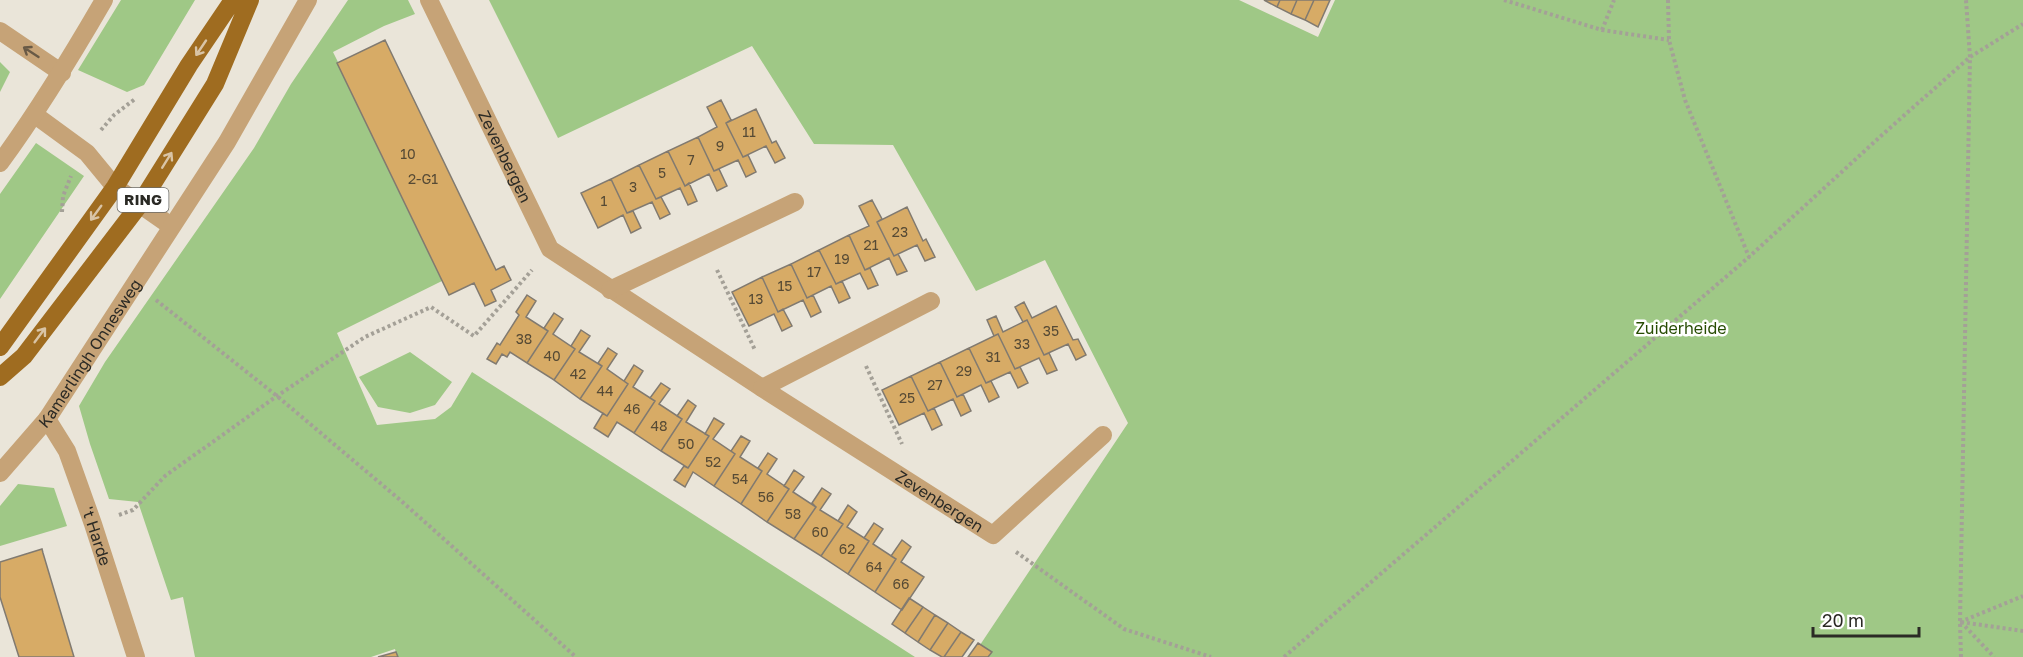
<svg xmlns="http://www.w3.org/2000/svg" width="2023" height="657" font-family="'Golos Text',sans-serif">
<rect width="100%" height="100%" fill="#eae5d9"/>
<!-- green -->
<path fill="#9fc886" d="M121 0H195L144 85 127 92 78 70Z
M348 0H408L415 14 384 26 333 52 446 279 337 333 377 425 435 419 451 407 472 372 915 657H397L395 649 371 657H195L183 597 171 600 138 502 109 499 90 444 79 406 105 362 254 148 291 84Z
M489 0H1239L1318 37 1335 0H2023V657H972L1128 423 1045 260 976 291 893 145 814 144 752 46 558 138Z
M0 62 10 72 0 92Z
M36 143 84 176 0 299V194Z
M410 352 452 382 435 405 410 413 378 407 359 377Z
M18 484 54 488 67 526 0 546V506Z"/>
<!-- building -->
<path fill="#d7ab66" stroke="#817a70" stroke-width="1.5" d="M1264 0H1280L1277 7Z
M1280 0H1297L1291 14 1277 7Z
M1297 0H1314L1305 20 1291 14Z
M1314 0H1330L1318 27 1305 20Z
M385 40 496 270 504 266 511 280 491 290 496 301 485 306 474 283 449 295 337 63Z
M721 100 731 120 726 123 743 157 748 155 756 172 746 177 738 160 714 171 698 137 717 127 707 107Z
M756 109 772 143 776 141 785 158 775 163 766 146 743 157 726 123Z
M698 137 714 171 719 169 727 186 717 191 709 174 685 186 668 151Z
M668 151 685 186 689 183 697 201 688 205 680 188 656 199 639 165Z
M639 165 656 199 661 197 670 214 660 219 652 202 627 213 611 179Z
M611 179 627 213 633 211 641 228 631 233 623 215 598 228 581 193Z
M872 200 882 219 877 222 894 256 898 254 907 271 897 275 889 258 865 270 849 235 869 226 859 206Z
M907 207 923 241 926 239 935 257 925 261 917 245 894 256 877 222Z
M849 235 865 270 870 268 878 285 868 289 860 273 836 284 819 250Z
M819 250 836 284 842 281 850 298 839 303 831 286 807 298 791 264Z
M791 264 807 298 813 295 821 312 811 317 803 300 778 312 762 277Z
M762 277 778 312 783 309 792 326 782 331 774 314 749 326 732 292Z
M527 295 536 301 526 317 548 331 527 363 510 352 507 357 502 354 496 364 487 359 497 343 500 345 519 315 516 312Z
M1024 302 1032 318 1056 306 1073 340 1078 339 1086 355 1076 360 1068 344 1044 355 1027 320 1023 322 1015 307Z
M554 313 563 319 553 334 575 349 554 380 527 363 548 331 544 328Z
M996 316 1003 332 1027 320 1044 355 1049 353 1057 370 1047 374 1039 358 1015 369 998 334 994 336 987 320Z
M581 330 590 336 579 352 602 366 580 399 554 380 575 349 571 346Z
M998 334 1015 369 1020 367 1028 383 1018 388 1010 372 986 383 969 348Z
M608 348 617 354 607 369 628 384 607 416 580 399 602 366 598 363Z
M969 348 986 383 991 381 999 397 989 402 981 385 957 397 940 362Z
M940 362 957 397 963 394 971 411 961 416 953 399 928 411 911 376Z
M634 365 643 371 633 387 655 401 634 433 617 422 608 437 594 428 603 413 607 416 628 384 624 381Z
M911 376 928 411 934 408 942 425 932 430 924 413 899 425 882 390Z
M661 383 670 389 659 404 682 419 661 451 634 433 655 401 650 398Z
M688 400 696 406 686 422 709 436 688 468 661 451 682 419 677 416Z
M714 418 724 424 713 439 735 454 714 486 693 472 685 487 674 480 684 466 688 468 709 436 705 434Z
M741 436 750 441 740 457 762 471 741 504 714 486 735 454 731 451Z
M768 453 777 459 767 474 789 489 767 522 741 504 762 471 758 468Z
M794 470 804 477 793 492 816 507 794 539 767 522 789 489 784 486Z
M822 488 831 494 820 510 843 524 821 556 794 539 816 507 812 503Z
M848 505 857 512 847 527 869 541 848 574 821 556 843 524 838 521Z
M874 523 883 529 873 544 896 559 875 592 848 574 869 541 864 538Z
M902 540 911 547 901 562 924 577 902 610 875 592 896 559 891 556Z
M42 549 43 553 74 657H19L0 597V562Z
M909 598 923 607 905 633 892 624Z
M923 607 935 615 918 642 905 633Z
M935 615 948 623 930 650 918 642Z
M948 623 961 632 944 657H942L930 650Z
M961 632 974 640 962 657H944Z
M978 643 992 652 988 657H968Z
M396 652 398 657H378Z"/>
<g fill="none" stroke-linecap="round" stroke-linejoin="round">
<!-- path -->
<path stroke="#a4a097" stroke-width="4" stroke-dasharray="3 3" stroke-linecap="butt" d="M1504 0 1602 30 1669 40
M1668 0 1669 40 1685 100 1749 257 1882 135 1970 57 2023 24
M1602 30 1614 0
M101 130 114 115 135 99
M62 212 63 196 71 176
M717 270 755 350
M156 300 277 396 399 499 576 657
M866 366 902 444
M119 515 133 510 165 476 277 396 365 337 431 307 474 336 532 270
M1016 552 1124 629 1211 657
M1960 622 2023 596
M1961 622 2023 631
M1961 622 1994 657
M1284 657 1749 257
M1961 657 1960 622 1970 57 1966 0"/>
<!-- minor -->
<g stroke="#c6a377" stroke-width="18">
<path id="s1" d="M429 0 550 249 762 388 993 535 1103 435"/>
<path d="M0 31 62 73"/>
<path d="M35 115 87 153 115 187 171 226"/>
<path d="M0 163C39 110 71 57 104 0"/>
<path d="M610 290 795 202"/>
<path d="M762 388 931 301"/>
<path id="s2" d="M47 419 67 451 93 524 136 657"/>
<path id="s3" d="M0 473 47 419 227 142 308 0"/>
</g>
<!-- primary -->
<path stroke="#9f6c20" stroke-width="18" d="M0 347 115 187 189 65 233 0
M0 377 24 356 140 204 215 84 250 0"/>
</g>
<!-- one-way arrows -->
<defs><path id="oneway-shaft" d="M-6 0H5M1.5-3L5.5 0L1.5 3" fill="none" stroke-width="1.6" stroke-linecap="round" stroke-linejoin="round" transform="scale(1.5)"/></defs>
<g stroke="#d9c4a6">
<use href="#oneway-shaft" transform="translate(201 48) rotate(124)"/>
<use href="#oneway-shaft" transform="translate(167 160) rotate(-58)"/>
<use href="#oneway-shaft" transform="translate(96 213) rotate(126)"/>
<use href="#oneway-shaft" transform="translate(40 335) rotate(-53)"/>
</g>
<use stroke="#695a46" href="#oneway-shaft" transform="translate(31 52) rotate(-147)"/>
<g text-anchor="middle" stroke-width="5" stroke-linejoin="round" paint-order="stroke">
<!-- number labels -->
<g font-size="14" fill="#564a35">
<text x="749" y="137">11</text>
<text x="720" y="151">9</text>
<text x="408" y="159">10</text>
<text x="691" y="165">7</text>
<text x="662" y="178">5</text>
<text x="423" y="184">2-G1</text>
<text x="633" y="192">3</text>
<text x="604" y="206">1</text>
<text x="900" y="237">23</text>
<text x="871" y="250">21</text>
<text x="842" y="264">19</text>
<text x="814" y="277">17</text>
<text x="785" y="291">15</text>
<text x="756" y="304">13</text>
<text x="1051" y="336">35</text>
<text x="524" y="344">38</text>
<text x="1022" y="349">33</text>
<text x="552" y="361">40</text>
<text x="993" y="362">31</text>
<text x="964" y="376">29</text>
<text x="578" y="379">42</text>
<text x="935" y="390">27</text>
<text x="605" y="396">44</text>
<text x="907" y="403">25</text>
<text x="632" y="414">46</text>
<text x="659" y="431">48</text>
<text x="686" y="449">50</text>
<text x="713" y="467">52</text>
<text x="740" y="484">54</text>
<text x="766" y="502">56</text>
<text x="793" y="519">58</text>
<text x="820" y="537">60</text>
<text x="847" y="554">62</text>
<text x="874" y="572">64</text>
<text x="901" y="589">66</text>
</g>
<!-- shield labels -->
<rect fill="#fff" stroke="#6b6a66" stroke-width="1.5" x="117.5" y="188" width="51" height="24" rx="4.5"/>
<g font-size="15" font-weight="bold" fill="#2b2a25">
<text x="143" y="205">RING</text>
</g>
<!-- street labels -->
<g font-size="16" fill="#2b2a25" stroke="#fff">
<text dy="6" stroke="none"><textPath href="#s1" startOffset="174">Zevenbergen</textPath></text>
<text dy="6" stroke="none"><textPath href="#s3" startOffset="150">Kamerlingh Onnesweg</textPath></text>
<text dy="6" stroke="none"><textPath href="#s1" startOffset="741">Zevenbergen</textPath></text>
<text dy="6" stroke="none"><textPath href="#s2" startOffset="128">'t Harde</textPath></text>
</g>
<!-- park labels -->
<g font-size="16" fill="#274c03" stroke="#fff">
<text x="1681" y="334">Zuiderheide</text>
</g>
</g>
<!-- scale -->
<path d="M1813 627v9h106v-9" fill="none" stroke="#2b2a25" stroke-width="3"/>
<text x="1822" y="627" font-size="18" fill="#2b2a25" stroke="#ffffff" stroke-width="4.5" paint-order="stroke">20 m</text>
</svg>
